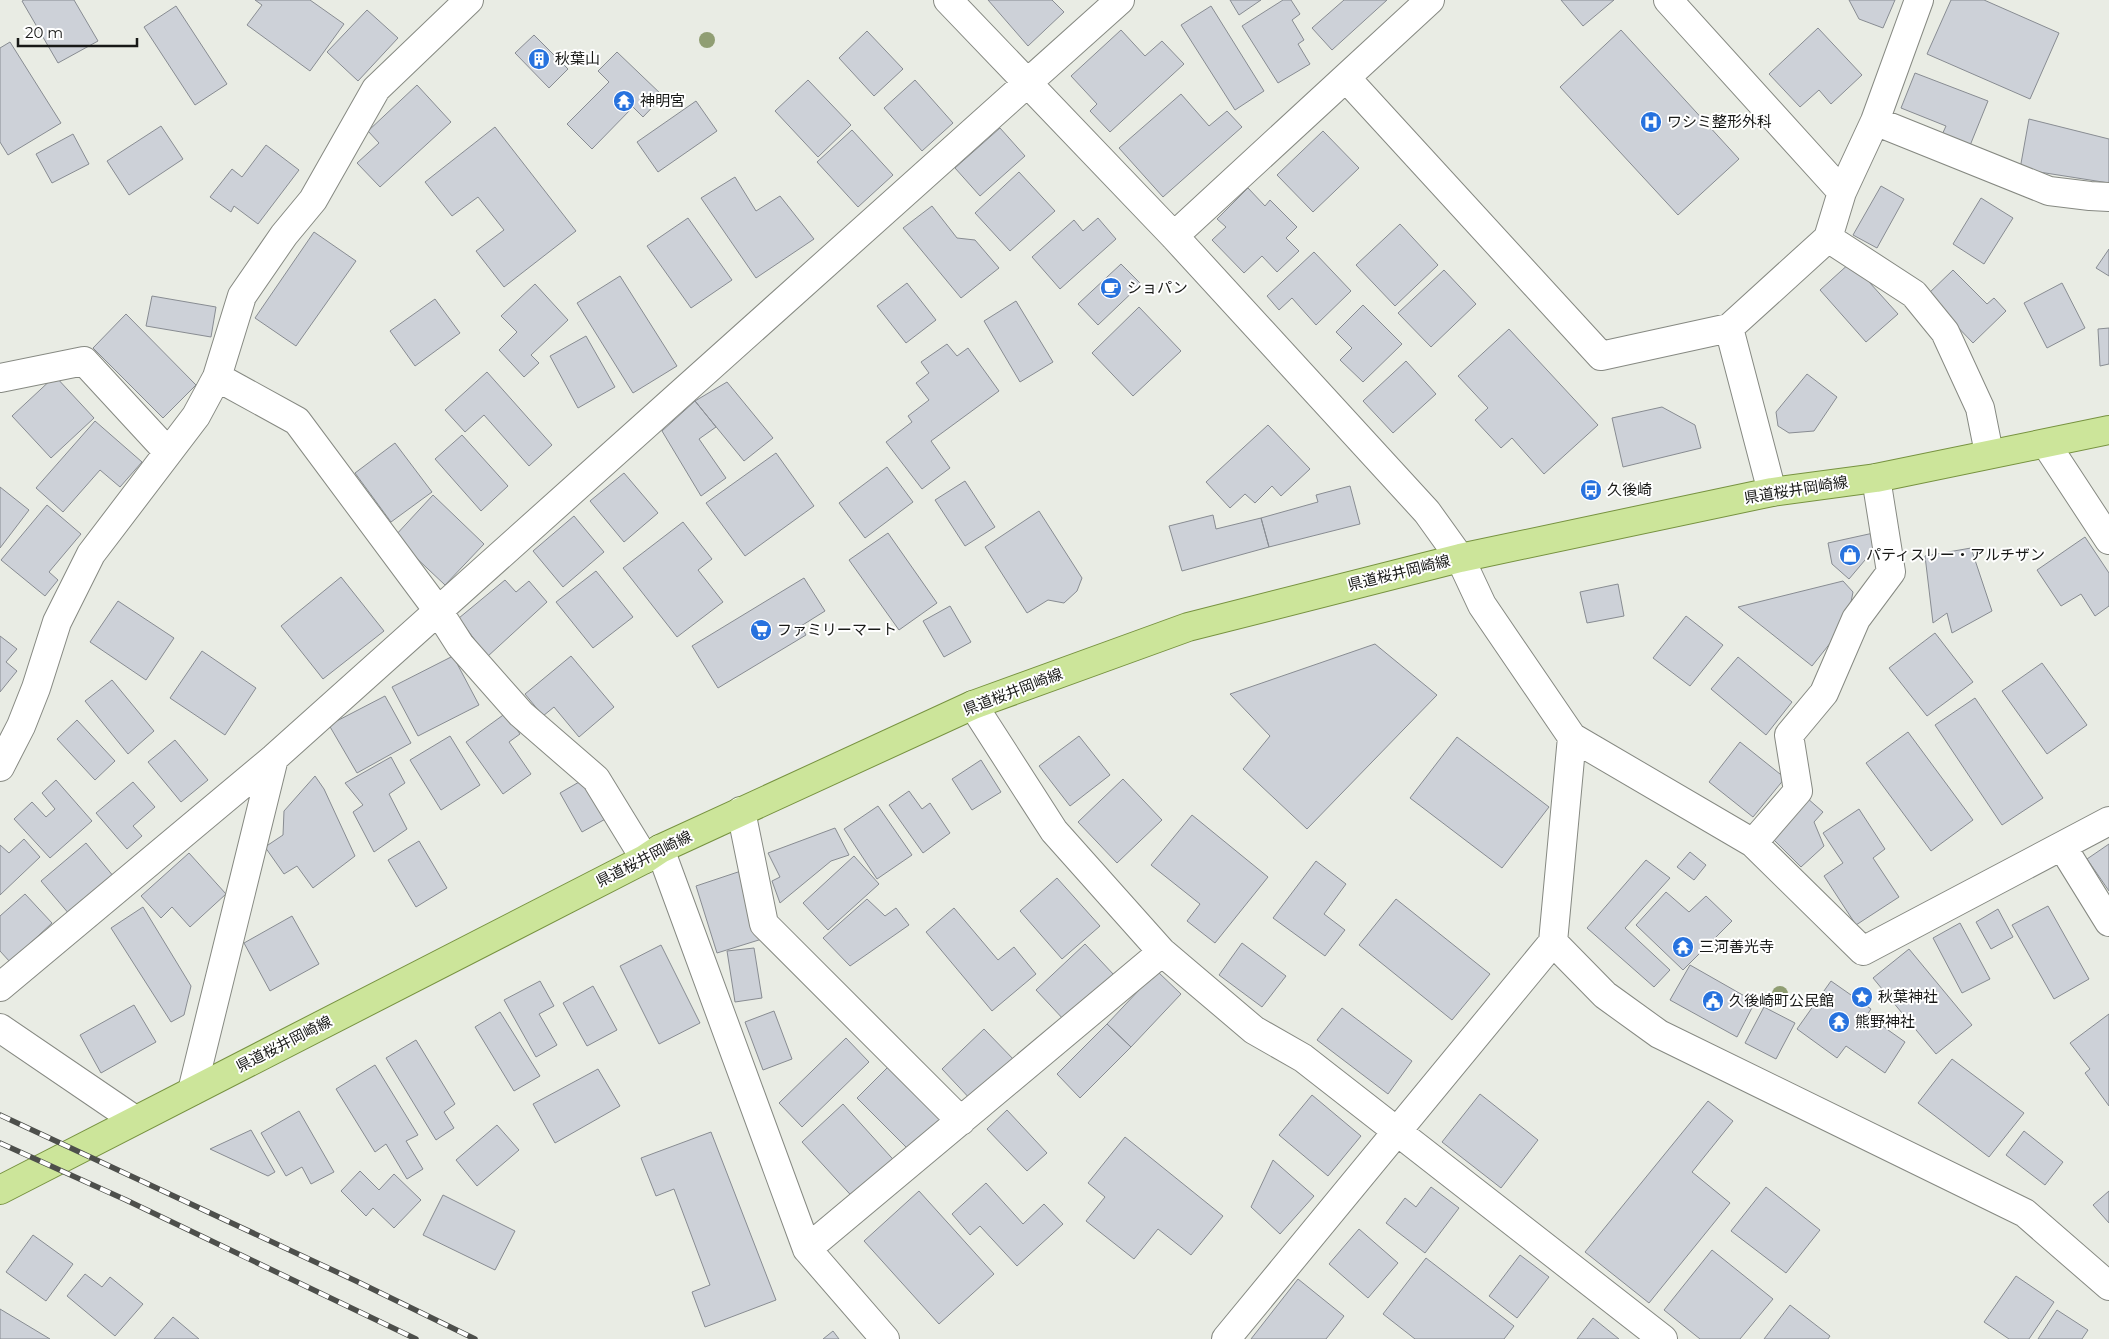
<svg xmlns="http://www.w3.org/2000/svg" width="2109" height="1339" font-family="Montserrat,'Noto Sans JP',sans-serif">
<rect width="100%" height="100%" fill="#e9ece4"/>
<!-- building -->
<path fill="#cdd1d8" stroke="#888c92" d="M24 0H74L98 41 58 63 22 1Z
M255 0H310L344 24 310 71 247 25 262 5Z
M988 0H1052L1064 12 1028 46Z
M1230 0H1261L1239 15Z
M1283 0H1291L1300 14 1292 20 1304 40 1298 44 1310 64 1278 83 1242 26Z
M1344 0H1387L1332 50 1312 28Z
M1561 0H1614L1583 26Z
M1849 0H1895L1883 28 1859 19Z
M1951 0H1984L2059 33 2030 99 1927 54Z
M176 6 227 84 195 105 144 27Z
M1211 6 1264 91 1235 110 1181 25Z
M367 10 398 38 358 81 327 52Z
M1818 28 1862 75 1831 104 1819 90 1800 107 1769 74Z
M1121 30 1145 56 1162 41 1184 64 1110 132 1090 111 1097 104 1071 76Z
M1621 30 1739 159 1678 215 1560 87Z
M867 31 903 69 874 96 839 58Z
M534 35 568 69 549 88 515 53Z
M10 42 61 123 8 155 0 142V48Z
M617 52 663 96 643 117 633 107 592 149 567 124 609 82 598 71Z
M1915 73 1988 101 1969 148 1941 137 1946 126 1901 108Z
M808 80 851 125 818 157 775 111Z
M915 80 953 123 922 151 884 108Z
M417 85 451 122 380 187 357 163 379 143 368 131Z
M1181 94 1209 126 1227 111 1242 127 1163 197 1119 148Z
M696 101 717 131 658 172 637 142Z
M2029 119 2109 139V183L2020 169Z
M161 126 183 159 129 195 107 161Z
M495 127 576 231 504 287 476 251 504 230 478 197 452 216 425 182Z
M1000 128 1025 156 980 196 955 168Z
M852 130 893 175 858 207 817 162Z
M1323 131 1359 168 1313 212 1277 175Z
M73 134 89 164 52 183 36 154Z
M266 145 299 170 258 224 234 206 231 212 210 197 232 169 242 177Z
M1019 172 1055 211 1010 251 975 213Z
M735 177 756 211 780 196 814 239 756 278 701 198Z
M1881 186 1904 199 1877 248 1853 235Z
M1248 188 1265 206 1270 200 1297 227 1286 238 1299 251 1277 272 1262 256 1244 273 1212 240 1226 227 1217 219Z
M1981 198 2013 218 1984 264 1953 244Z
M932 206 957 238 975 240 999 268 961 298 903 228Z
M688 218 732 280 691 308 647 246Z
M1098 218 1116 239 1060 289 1032 257 1074 220 1083 231Z
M1400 224 1438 265 1395 306 1356 265Z
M314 232 356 261 296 346 255 318Z
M2109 249V276L2096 268Z
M1314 252 1351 291 1316 325 1292 298 1279 310 1267 296Z
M1851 262 1898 314 1866 342 1820 290Z
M1121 264 1141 284 1098 325 1078 304Z
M1444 270 1476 304 1431 347 1398 313Z
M1953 270 1987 304 1994 298 2006 311 1973 343 1927 295Z
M620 276 677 366 633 393 577 303Z
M907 283 936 320 906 343 877 306Z
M2062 283 2085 328 2047 348 2024 303Z
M535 284 568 320 531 355 539 363 524 377 499 350 517 332 501 316Z
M152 296 216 307 211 337 146 326Z
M435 299 460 333 415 366 390 331Z
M1016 301 1053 362 1020 382 984 321Z
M1363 305 1402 344 1363 382 1340 360 1352 348 1336 332Z
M1139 307 1181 351 1133 396 1092 353Z
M126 314 196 385 163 418 93 348Z
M2109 328V364L2100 366 2098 329Z
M1509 329 1598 425 1544 474 1512 438 1501 448 1475 420 1488 408 1458 376Z
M586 336 615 387 578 408 550 356Z
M947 344 957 356 968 348 999 391 931 441 950 468 922 489 886 442 912 422 908 416 929 400 916 383 929 373 921 362Z
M1406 361 1436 394 1393 433 1363 401Z
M487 372 552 445 529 466 484 415 465 432 445 410Z
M1807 374 1837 397 1814 431 1789 433 1778 426 1776 412Z
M55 376 94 418 51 458 12 416Z
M727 382 773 438 744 461 695 401Z
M695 401 716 427 699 439 726 478 701 496 662 431Z
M1662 407 1695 425 1701 448 1623 467 1612 418Z
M95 421 142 462 120 487 100 470 63 512 36 488Z
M1268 425 1310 469 1281 496 1272 486 1255 503 1245 494 1230 508 1206 482Z
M462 435 508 486 481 511 435 459Z
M395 443 432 492 391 522 355 473Z
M776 453 814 506 745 556 706 503Z
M887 467 913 502 865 538 839 503Z
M624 473 658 513 624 542 590 501Z
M965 481 995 527 965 546 935 500Z
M1350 486 1360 524 1269 547 1261 518 1318 502 1316 495Z
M0 487 29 510 0 548Z
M433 495 484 544 445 585 394 537Z
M47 505 81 534 49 572 58 580 45 596 1 560Z
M1039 511 1082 578 1077 591 1064 603 1048 600 1027 613 985 547Z
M1213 515 1216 529 1261 518 1269 547 1182 571 1169 526Z
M574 516 604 552 563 587 533 551Z
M683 522 712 559 698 570 723 602 677 637 623 568Z
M1878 532 1876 547 1849 579 1832 564 1828 543Z
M888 533 937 603 899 630 849 560Z
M2085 537 2109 573V606L2095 616 2081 594 2061 606 2037 570Z
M1971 548 1992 611 1952 633 1947 613 1933 623 1925 556Z
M596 571 633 617 593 648 556 602Z
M341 577 384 631 323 679 281 626Z
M804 578 825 611 801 626 806 635 718 688 692 646Z
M505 580 516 592 529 581 547 602 487 657 459 618Z
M1843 581 1853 592 1847 622 1812 666 1738 607Z
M1618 584 1624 616 1587 623 1580 592Z
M118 601 174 638 146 680 90 642Z
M950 606 971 642 944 657 923 621Z
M1686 616 1723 645 1690 686 1653 658Z
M1935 633 1973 682 1927 716 1889 668Z
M0 636 17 649 6 662 17 671 0 692Z
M1375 644 1437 695 1307 829 1243 769 1270 736 1230 694Z
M202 651 256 688 225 735 170 698Z
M453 656 479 705 418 736 392 687Z
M571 656 614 707 579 737 554 707 543 716 525 694Z
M1738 657 1792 702 1766 735 1711 689Z
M2042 663 2087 725 2047 754 2002 691Z
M112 680 154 731 128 754 85 701Z
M385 696 411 743 357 773 329 725Z
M1975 698 2043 798 2002 825 1935 725Z
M506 713 520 734 509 742 531 774 503 794 466 742Z
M77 720 115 761 95 780 57 739Z
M1908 732 1973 820 1931 851 1866 763Z
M450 736 480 785 441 810 410 760Z
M1079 736 1110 775 1070 806 1039 766Z
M1457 737 1549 807 1502 868 1410 798Z
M175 740 208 780 181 802 148 762Z
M1740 742 1785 778 1753 817 1709 782Z
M391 757 405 783 389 794 407 829 374 852 353 812 363 805 345 783Z
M981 760 1001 792 972 810 952 779Z
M315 776 324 789 355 856 313 888 297 866 284 874 265 847 283 835 284 811Z
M586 778 609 817 582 832 560 793Z
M1123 779 1162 820 1117 863 1078 822Z
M56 780 92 821 50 858 14 819 32 802 46 817 55 809 42 793Z
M133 782 155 807 133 826 142 836 127 849 96 813Z
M909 791 922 809 930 803 950 833 923 853 889 805Z
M1807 798 1823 812 1814 822 1824 846 1801 867 1771 837Z
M878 806 912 855 877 879 844 829Z
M1859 809 1885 849 1873 858 1899 897 1856 925 1824 876 1843 863 1823 833Z
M1192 815 1268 877 1215 943 1187 921 1200 904 1151 865Z
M835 828 849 855 831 861 780 903 772 881 780 877 768 853Z
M24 839 40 857 0 895V845L9 853Z
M419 841 447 888 416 907 388 860Z
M86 843 114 877 70 915 41 881Z
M2109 844V891L2087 859Z
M1690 852 1706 865 1694 880 1677 867Z
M189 853 226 894 190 927 172 907 161 918 141 896Z
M854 856 879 884 828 930 803 903Z
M1646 860 1670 878 1625 928 1670 970 1654 987 1587 928Z
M1316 861 1346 884 1324 914 1345 930 1325 956 1273 918Z
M741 871 762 939 717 953 696 886Z
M1057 878 1100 926 1062 959 1020 911Z
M1666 892 1689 912 1706 896 1732 921 1683 970 1636 925Z
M25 894 52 923 10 962 0 951V916Z
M867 899 885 916 896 908 909 925 850 966 823 938Z
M1396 899 1490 974 1452 1020 1359 945Z
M2048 906 2089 979 2054 999 2012 925Z
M143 907 191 986 184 1015 171 1022 111 928Z
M954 908 998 960 1014 947 1036 974 992 1011 926 932Z
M1998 909 2013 937 1991 949 1976 922Z
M292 916 319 964 270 991 244 943Z
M1960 923 1990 979 1962 993 1933 938Z
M1242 943 1286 976 1262 1007 1219 975Z
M1085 944 1114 975 1065 1021 1036 990Z
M661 945 700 1023 659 1044 620 966Z
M754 948 762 998 735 1002 727 951Z
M1909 949 1972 1025 1936 1054 1873 978Z
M1690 965 1755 1002 1737 1037 1670 1000Z
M1157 971 1181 994 1131 1047 1107 1024Z
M540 981 554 1006 539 1014 557 1045 536 1057 504 1000Z
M1831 981 1871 1009 1867 1015 1905 1042 1885 1073 1846 1046 1837 1058 1797 1029Z
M593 986 617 1030 587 1046 563 1003Z
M134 1005 156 1042 101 1073 80 1035Z
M1764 1007 1795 1023 1776 1059 1745 1043Z
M1342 1008 1412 1061 1388 1094 1317 1040Z
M774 1011 792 1059 763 1070 745 1022Z
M500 1012 540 1076 514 1091 475 1027Z
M2109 1014V1106L2085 1073 2090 1069 2070 1043Z
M1107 1024 1131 1047 1080 1098 1057 1074Z
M984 1029 1017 1063 974 1103 942 1069Z
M846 1038 869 1062 802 1127 779 1103Z
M416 1040 455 1104 444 1112 454 1128 436 1140 386 1058Z
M1952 1059 2024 1113 1989 1157 1918 1103Z
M375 1065 418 1135 406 1141 423 1169 407 1179 386 1144 375 1152 336 1089Z
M889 1066 946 1123 913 1154 857 1098Z
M598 1069 620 1106 555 1143 533 1104Z
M1480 1094 1538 1140 1501 1188 1442 1142Z
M1312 1095 1361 1136 1328 1176 1279 1135Z
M1708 1101 1733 1121 1692 1172 1730 1203 1649 1303 1585 1252Z
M843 1104 900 1167 859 1204 802 1142Z
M1007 1110 1047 1153 1027 1171 987 1129Z
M299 1111 334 1172 311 1184 302 1167 286 1176 261 1133Z
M497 1125 519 1150 477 1186 456 1160Z
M251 1130 275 1172 268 1176 210 1149Z
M2024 1131 2063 1162 2045 1185 2006 1155Z
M711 1132 776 1300 705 1327 692 1292 710 1285 674 1189 656 1196 641 1158Z
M1125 1137 1223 1216 1191 1255 1158 1229 1134 1259 1086 1221 1105 1197 1088 1183Z
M1273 1160 1314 1196 1280 1234 1251 1207Z
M360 1171 379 1190 394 1174 421 1200 394 1228 373 1208 366 1216 341 1191Z
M986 1183 1023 1224 1044 1204 1063 1224 1017 1266 980 1226 970 1235 952 1214Z
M1431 1187 1459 1208 1425 1253 1386 1223 1405 1198 1416 1207Z
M1766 1187 1820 1230 1786 1273 1731 1231Z
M919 1191 994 1274 939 1324 864 1241Z
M2109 1191V1223L2093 1205Z
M443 1195 515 1231 495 1270 423 1235Z
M1359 1229 1398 1263 1368 1298 1329 1264Z
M33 1235 73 1264 46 1301 6 1272Z
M1712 1250 1773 1299 1740 1339H1700L1664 1310Z
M1520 1255 1549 1277 1517 1318 1489 1296Z
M1426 1258 1514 1326 1504 1339H1415L1383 1314Z
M85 1274 102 1287 110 1277 143 1304 115 1336 67 1296Z
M2016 1276 2054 1302 2029 1339H2009L1984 1322Z
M1298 1279 1344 1316 1326 1339H1251Z
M1790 1305 1830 1336 1828 1339H1764Z
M0 1309 50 1339H0Z
M2057 1310 2088 1330 2082 1339H2038Z
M173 1317 199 1339H154Z
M1593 1318 1619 1339H1577Z
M833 1331 839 1339H823Z"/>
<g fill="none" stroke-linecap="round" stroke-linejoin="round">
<!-- minor casing -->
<g stroke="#868982" stroke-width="30">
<path id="minor" d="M948 0 1174 236 1427 512 1460 558 1482 605 1572 737 1753 843 1863 951 2109 821
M1668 0 1842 192 1828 238 1729 328 1772 492
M1347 79 1601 356 1729 328
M1875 121 2049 191 2090 196 2109 197
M1842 192 1875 121 1919 0
M1174 236 1430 0
M1828 238 1914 294 1945 332 1980 408 1989 453
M217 377 297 421 439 612 460 645 521 714 596 779 645 859
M0 378 84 361 168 452
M2046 444 2109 540
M973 705 1054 831 1162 952 1254 1030 1303 1058 1663 1339
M0 767 21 726 36 688 57 622 91 554 196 416 217 377 242 296 284 235 313 200 376 89 469 0
M741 811 764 924 961 1121
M1753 843 1798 791 1789 735 1824 693 1856 619 1891 572 1876 478
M2062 846 2109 922
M660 849 807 1249 885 1339
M1553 942 1605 995 1659 1034 2025 1213 2109 1286
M0 987 274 758 1120 0
M0 1028 135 1120
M192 1091 274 758
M807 1249 1162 952
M1226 1339 1553 942 1572 737"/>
</g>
<!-- major casing -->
<g stroke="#779240" stroke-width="30">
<path id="major" d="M0 1190 645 859 660 849 973 705 1188 627 1460 558 1772 492 1876 478 2109 430"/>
</g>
<!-- minor -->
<use href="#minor" stroke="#fff" stroke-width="28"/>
<!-- major -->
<use href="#major" stroke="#cce59a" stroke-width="28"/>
<!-- rail casing -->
<g stroke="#4d4f4b" stroke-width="5.5">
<path id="rail" d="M0 1115 356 1281 475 1339
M0 1143 126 1200 416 1339"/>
</g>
<!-- rail -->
<use href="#rail" stroke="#fff" stroke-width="4" stroke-dasharray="11" stroke-linecap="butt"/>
</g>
<!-- trees -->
<g fill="#909e73">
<circle cx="707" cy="40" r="8"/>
<circle cx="1780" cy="994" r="8"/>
</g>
<!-- icons -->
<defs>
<g id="building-disc" transform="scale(1.125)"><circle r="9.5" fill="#2772de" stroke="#fff"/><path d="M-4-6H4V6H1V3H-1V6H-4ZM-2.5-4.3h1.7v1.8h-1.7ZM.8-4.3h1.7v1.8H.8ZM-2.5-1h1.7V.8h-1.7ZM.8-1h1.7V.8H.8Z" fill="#fff"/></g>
<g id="temple-disc" transform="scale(1.125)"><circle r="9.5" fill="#2772de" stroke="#fff"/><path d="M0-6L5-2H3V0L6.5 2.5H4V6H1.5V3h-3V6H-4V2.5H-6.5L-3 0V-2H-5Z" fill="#fff"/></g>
<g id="hospital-disc" transform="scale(1.125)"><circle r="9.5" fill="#2772de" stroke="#fff"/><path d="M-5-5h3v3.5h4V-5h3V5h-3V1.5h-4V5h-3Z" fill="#fff"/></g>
<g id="cafe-disc" transform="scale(1.125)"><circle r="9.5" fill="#2772de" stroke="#fff"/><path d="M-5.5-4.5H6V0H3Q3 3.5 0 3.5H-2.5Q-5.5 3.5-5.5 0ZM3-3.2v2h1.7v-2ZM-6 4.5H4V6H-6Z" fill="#fff"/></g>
<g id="bus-disc" transform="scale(1.125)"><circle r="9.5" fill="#2772de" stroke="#fff"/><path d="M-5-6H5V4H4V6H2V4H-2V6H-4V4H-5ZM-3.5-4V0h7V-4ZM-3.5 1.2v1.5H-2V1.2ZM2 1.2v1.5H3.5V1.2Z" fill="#fff"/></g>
<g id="shop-disc" transform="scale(1.125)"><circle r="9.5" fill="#2772de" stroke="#fff"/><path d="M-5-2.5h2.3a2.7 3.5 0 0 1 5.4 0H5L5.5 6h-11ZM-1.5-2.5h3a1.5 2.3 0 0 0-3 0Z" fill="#fff"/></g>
<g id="supermarket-disc" transform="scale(1.125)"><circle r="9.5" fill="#2772de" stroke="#fff"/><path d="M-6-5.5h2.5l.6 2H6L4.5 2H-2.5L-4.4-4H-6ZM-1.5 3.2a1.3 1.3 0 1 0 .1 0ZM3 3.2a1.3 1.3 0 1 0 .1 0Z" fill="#fff"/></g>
<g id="sight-disc" transform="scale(1.125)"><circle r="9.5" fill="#2772de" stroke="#fff"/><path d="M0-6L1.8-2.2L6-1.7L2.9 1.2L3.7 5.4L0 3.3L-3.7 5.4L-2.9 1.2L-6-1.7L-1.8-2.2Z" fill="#fff"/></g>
<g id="civic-disc" transform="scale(1.125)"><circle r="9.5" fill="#2772de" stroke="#fff"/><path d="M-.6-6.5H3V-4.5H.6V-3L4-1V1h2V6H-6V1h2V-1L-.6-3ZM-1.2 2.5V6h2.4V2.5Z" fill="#fff"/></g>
</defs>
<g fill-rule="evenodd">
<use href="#building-disc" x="539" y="59"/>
<use href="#temple-disc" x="624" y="101"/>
<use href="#hospital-disc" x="1651" y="122"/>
<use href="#cafe-disc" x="1111" y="288"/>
<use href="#bus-disc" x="1591" y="490"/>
<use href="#shop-disc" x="1850" y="555"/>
<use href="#supermarket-disc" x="761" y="630"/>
<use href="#temple-disc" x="1683" y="947"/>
<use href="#sight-disc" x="1862" y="997"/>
<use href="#civic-disc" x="1713" y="1001"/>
<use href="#temple-disc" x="1839" y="1022"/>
</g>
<g text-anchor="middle" stroke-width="4" stroke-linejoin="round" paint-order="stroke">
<!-- poi labels -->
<g font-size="15" fill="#181917" stroke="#fff" text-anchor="start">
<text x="555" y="64">秋葉山</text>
<text x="640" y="106">神明宮</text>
<text x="1667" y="127">ワシミ整形外科</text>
<text x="1127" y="293">ショパン</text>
<text x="1607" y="495">久後崎</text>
<text x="1866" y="560">パティスリー・アルチザン</text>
<text x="777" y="635">ファミリーマート</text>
<text x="1699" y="952">三河善光寺</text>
<text x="1878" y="1002">秋葉神社</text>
<text x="1729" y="1006">久後崎町公民館</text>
<text x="1855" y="1027">熊野神社</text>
</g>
<!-- street labels -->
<g font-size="15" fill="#181917" stroke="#fff">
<text transform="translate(1796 490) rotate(-9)" y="5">県道桜井岡崎線</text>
<text transform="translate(1399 573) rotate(-14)" y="5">県道桜井岡崎線</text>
<text transform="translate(1013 692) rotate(-21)" y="5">県道桜井岡崎線</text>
<text transform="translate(644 859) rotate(-27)" y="5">県道桜井岡崎線</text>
<text transform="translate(284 1044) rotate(-27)" y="5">県道桜井岡崎線</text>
</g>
</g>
<!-- scale -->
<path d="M18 38v8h119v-8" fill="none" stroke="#181917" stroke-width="2.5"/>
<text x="25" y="38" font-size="15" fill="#181917" stroke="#ffffff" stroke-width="4" paint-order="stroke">20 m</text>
</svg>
